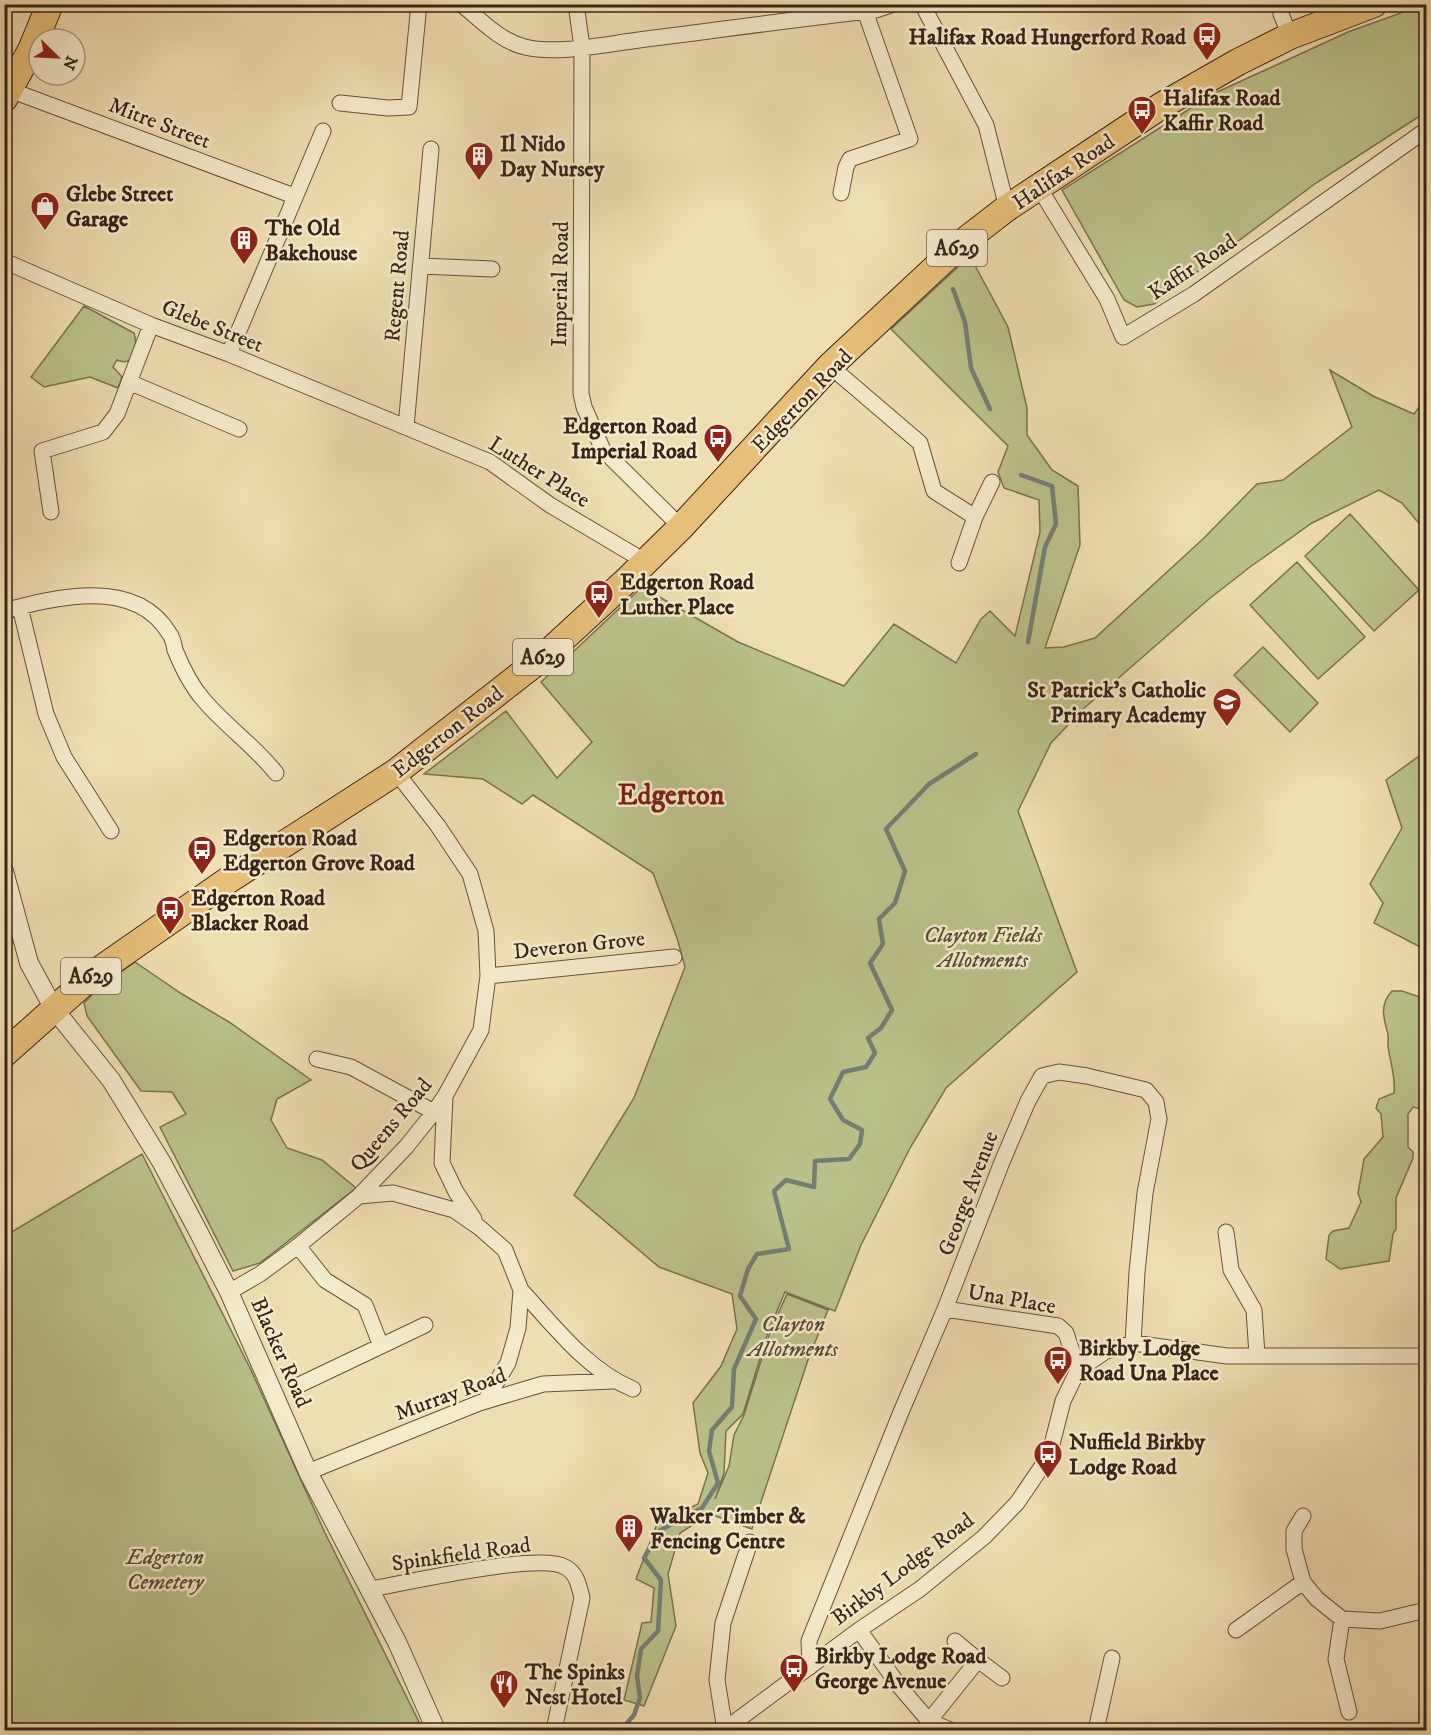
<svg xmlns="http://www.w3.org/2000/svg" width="1431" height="1735" font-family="'IM FELL DW Pica',serif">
<rect width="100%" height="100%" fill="#efdeb1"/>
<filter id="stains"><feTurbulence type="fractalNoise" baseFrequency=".00333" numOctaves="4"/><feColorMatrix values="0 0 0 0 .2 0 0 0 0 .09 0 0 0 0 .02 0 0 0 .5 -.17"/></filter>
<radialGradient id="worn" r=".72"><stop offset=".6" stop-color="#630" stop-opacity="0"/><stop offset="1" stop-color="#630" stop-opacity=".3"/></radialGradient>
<!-- green -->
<path fill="#bbc18a" stroke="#7a7251" stroke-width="1.5" d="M1423 5H1426V112L1316 183 1154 304 1137 307 1124 300 1062 190 1213 94 1348 32Z
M970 256 1008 327 1027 408V435L1052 470 1078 486 1080 545 1045 648 1064 647 1095 638 1204 538 1257 484 1283 480 1352 427 1330 370 1373 396 1414 414 1426 398V532L1402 503 1379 490 1312 523 1250 567 1209 599 1082 710 1051 743 1018 811 1077 972 946 1088 910 1148 861 1245 835 1311 785 1292 768 1332 743 1414 726 1431 724 1473 715 1499 729 1466 734 1435 744 1415 770 1332 787 1294 828 1310 809 1357 752 1529 710 1514 680 1533 668 1574 676 1626 644 1706 624 1700 642 1623 651 1622 654 1588 636 1579 657 1524 698 1504 708 1473 700 1453 693 1403 721 1366 737 1329 732 1294 659 1267 574 1195 634 1098 685 967 677 938 653 873 533 795 522 804 483 779 424 774 506 711 557 778 592 742 541 682 642 587 738 642 844 686 894 624 956 663 981 619 990 611 1015 636 1040 532 1039 500 1004 488 998 472 1008 446 891 329Z
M84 306 134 333C138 346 135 368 117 360L113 367 122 377 118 388 90 377 44 387 31 377Z
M1350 514 1419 590 1374 631 1305 556Z
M1297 562 1365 637 1318 679 1250 605Z
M1263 647 1318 703 1290 732 1234 675Z
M1426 751V950L1374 923 1383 903 1370 884 1402 828 1386 780Z
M135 962 182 994 229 1022 311 1080 277 1099 271 1120 287 1148 322 1160 356 1188 260 1263 233 1271 160 1127 186 1114 172 1092 141 1091 87 1016 84 1003 100 987Z
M1392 991H1402L1426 999V1110L1413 1107 1408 1114V1147L1413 1152V1158L1396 1198V1229L1393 1234 1389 1261 1340 1269 1326 1259 1329 1235 1333 1231 1349 1228 1361 1202 1358 1193 1364 1159 1383 1137 1381 1114 1376 1108 1379 1099 1394 1093C1396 1077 1390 1062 1388 1046 1388 1041 1389 1035 1387 1031 1383 1016 1380 1004 1392 991Z
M142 1154 250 1368 325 1533 423 1730H5V1236Z"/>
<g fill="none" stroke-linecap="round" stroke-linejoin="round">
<!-- stream -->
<path stroke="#747e75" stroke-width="4.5" d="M953 289 965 322 971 368 990 409
M1021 475 1052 486 1056 524 1045 547 1028 642
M621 1730 634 1715 640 1698 637 1676 641 1649 658 1631 661 1580 644 1558 659 1531 702 1508 718 1483 709 1451 712 1430 732 1407 734 1369 756 1319 740 1296 748 1269 757 1254 789 1249 774 1191 786 1180 814 1187 815 1161 849 1159 860 1144 862 1130 843 1120 830 1099 843 1072 866 1067 875 1053 868 1038 881 1028 892 1010 870 963 883 944 879 919 895 903 905 871 886 829 929 784 976 754"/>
<!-- minor casing -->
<g stroke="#66513e" stroke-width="17">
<path id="minor" d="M461 4C481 20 500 41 525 47 556 55 607 44 639 40 718 30 797 19 876 10L894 4
M576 4 582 47 581 393 584 407 603 450 681 527
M922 4 986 125 1007 208
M1280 4 1281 14 1290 36
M10 90 294 196
M340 103 388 108 409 107 419 4
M1038 186 1107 299 1123 337 1194 294 1426 130
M841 193 846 167 850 159 910 139 865 11
M4 261 151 325 229 354 490 462 550 505 646 562
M421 266 492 269
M229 354 323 131
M830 366 920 443 934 491 975 517
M129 382 239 429
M406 427 431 149
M51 512 42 451 103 432 117 414 151 325
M959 563 975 517 992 482
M20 607 46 714 64 757 111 831
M4 611C56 597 135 577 169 633 173 638 174 644 175 650 182 667 190 684 202 698 224 725 254 745 276 773
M488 976 674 957
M317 1059 351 1067 434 1112
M445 1096 442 1163 456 1192 474 1219
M359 1196 393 1193 454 1210 480 1228 505 1250 521 1290 518 1328 508 1363 485 1401
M1226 1232 1231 1270 1254 1310 1257 1355
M298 1246 325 1280 365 1305 381 1346 299 1385
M521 1290C554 1326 587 1370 633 1389
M229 1292 260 1274 298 1246 359 1196 406 1147 434 1112 445 1096 481 1030 488 976 486 931 470 874 438 826 396 772
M945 1309 1058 1326 1066 1333 1078 1370
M381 1346 425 1325
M308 1472 479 1403 543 1384 613 1381
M1303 1516 1294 1531V1549L1303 1582 1317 1599 1342 1619 1380 1621 1426 1610
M371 1589C405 1583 540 1552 565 1567 577 1573 579 1586 582 1598L554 1730
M1342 1619 1336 1659 1349 1712
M859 1630 900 1687 929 1721 950 1730
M1236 1630 1303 1582
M955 1641 978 1660
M810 1667 809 1641 901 1412 945 1309 1002 1162 1028 1101 1042 1076 1059 1072 1087 1076 1146 1090 1156 1102 1159 1119 1145 1193 1137 1272 1133 1343
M929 1721 978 1660 1002 1678
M724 1730 859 1630 920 1589 984 1537 1017 1503 1049 1456 1063 1401 1078 1370 1106 1351 1133 1343 1227 1356H1426
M725 1730 717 1680 723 1623 750 1542
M1096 1730 1112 1658"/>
</g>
<!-- tertiary casing -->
<g stroke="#66513e" stroke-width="20">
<path id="tertiary" d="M4 871 29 963 54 1009 111 1080 162 1163 199 1233 229 1292 308 1472 397 1642 436 1730"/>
</g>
<!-- trunk casing -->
<g stroke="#392218" stroke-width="28">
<path id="trunk" d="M4 99 31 50 50 4
M4 1054 95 973 227 881 396 772 542 658 627 580 681 527 830 366 963 242 1007 208 1161 106 1238 62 1290 36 1374 4"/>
</g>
<!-- minor -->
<use href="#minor" stroke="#f5eacc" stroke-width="15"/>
<!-- tertiary -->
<use href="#tertiary" stroke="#f5eacc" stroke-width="18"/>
<!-- trunk -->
<use href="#trunk" stroke="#e8bf78" stroke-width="26"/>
</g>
<!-- icons -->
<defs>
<g id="bus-pin" transform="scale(1.5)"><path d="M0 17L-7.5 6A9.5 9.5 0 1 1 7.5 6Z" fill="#8f2418" stroke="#f5eacc"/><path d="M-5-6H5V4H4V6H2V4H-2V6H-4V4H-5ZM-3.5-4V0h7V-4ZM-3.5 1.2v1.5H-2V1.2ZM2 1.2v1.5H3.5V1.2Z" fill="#fff"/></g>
<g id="building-pin" transform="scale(1.5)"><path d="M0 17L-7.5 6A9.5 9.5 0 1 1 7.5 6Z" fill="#8f2418" stroke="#f5eacc"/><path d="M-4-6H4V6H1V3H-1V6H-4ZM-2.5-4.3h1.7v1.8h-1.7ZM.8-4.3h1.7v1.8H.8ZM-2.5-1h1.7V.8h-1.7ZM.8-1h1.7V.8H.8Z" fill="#fff"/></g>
<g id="shop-pin" transform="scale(1.5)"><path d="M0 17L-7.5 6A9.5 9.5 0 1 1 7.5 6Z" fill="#8f2418" stroke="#f5eacc"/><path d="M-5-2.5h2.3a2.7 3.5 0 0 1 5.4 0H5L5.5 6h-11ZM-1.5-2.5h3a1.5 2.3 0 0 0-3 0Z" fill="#fff"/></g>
<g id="school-pin" transform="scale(1.5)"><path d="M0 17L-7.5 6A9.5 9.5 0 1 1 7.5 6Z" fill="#8f2418" stroke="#f5eacc"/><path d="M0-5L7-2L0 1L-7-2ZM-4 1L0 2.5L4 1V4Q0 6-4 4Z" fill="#fff"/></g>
<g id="restaurant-pin" transform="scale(1.5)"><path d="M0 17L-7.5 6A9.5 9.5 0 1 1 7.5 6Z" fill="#8f2418" stroke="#f5eacc"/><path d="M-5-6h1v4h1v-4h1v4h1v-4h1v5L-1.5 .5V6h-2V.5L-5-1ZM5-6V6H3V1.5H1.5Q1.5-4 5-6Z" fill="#fff"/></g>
</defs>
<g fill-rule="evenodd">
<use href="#bus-pin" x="1207" y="36"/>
<use href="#bus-pin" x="1142" y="110"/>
<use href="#building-pin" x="479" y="156"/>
<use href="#shop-pin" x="45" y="206"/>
<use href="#building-pin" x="244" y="240"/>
<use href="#bus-pin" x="718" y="438"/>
<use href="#bus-pin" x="599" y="594"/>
<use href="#school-pin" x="1227" y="702"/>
<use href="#bus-pin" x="202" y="850"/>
<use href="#bus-pin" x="170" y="910"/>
<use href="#bus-pin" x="1058" y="1360"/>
<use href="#bus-pin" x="1048" y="1454"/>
<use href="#building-pin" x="629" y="1528"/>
<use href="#bus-pin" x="794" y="1668"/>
<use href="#restaurant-pin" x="504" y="1684"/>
</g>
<g text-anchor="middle" stroke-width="5" stroke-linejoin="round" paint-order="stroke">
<!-- shield labels -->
<g fill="#f5eacc" stroke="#715e4e" stroke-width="1.5">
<rect x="927" y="230" width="60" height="36" rx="4.5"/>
<rect x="513" y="639" width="60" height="36" rx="4.5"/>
<rect x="61" y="958" width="60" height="36" rx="4.5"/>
</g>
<g font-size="21" font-weight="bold" fill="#392218">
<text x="957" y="255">A629</text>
<text x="543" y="664">A629</text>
<text x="91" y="983">A629</text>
</g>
<!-- poi labels -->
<g font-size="22" font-weight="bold" fill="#392218" stroke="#f5eacc" text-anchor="start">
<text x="1186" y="44" text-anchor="end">Halifax Road Hungerford Road</text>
<text x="1163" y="105">Halifax Road<tspan x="1163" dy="25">Kaffir Road</tspan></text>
<text x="500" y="151">Il Nido<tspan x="500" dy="25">Day Nursey</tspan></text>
<text x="66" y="201">Glebe Street<tspan x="66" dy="25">Garage</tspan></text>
<text x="265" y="235">The Old<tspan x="265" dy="25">Bakehouse</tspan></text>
<text x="697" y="433" text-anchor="end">Edgerton Road<tspan x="697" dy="25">Imperial Road</tspan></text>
<text x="620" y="589">Edgerton Road<tspan x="620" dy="25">Luther Place</tspan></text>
<text x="1206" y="697" text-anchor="end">St Patrick's Catholic<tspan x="1206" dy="25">Primary Academy</tspan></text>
<text x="223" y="845">Edgerton Road<tspan x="223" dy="25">Edgerton Grove Road</tspan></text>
<text x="191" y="905">Edgerton Road<tspan x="191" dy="25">Blacker Road</tspan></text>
<text x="1079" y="1355">Birkby Lodge<tspan x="1079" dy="25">Road Una Place</tspan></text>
<text x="1069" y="1449">Nuffield Birkby<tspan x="1069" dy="25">Lodge Road</tspan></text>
<text x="650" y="1523">Walker Timber &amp;<tspan x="650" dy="25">Fencing Centre</tspan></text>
<text x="815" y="1663">Birkby Lodge Road<tspan x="815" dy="25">George Avenue</tspan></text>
<text x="525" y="1679">The Spinks<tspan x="525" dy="25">Nest Hotel</tspan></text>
</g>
<!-- street labels -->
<g font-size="22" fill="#392218" stroke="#f5eacc">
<text transform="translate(160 122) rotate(21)" y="8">Mitre Street</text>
<text transform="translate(1063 171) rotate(-34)" y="8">Halifax Road</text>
<text transform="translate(1192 266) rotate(-34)" y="8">Kaffir Road</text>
<text transform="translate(559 284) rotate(-89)" y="8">Imperial Road</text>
<text transform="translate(396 286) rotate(-85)" y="8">Regent Road</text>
<text transform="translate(213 325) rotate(22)" y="8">Glebe Street</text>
<text transform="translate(801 400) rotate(-46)" y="8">Edgerton Road</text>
<text transform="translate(540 471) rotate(32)" y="8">Luther Place</text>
<text transform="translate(447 731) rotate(-38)" y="8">Edgerton Road</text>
<text transform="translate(579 944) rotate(-6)" y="8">Deveron Grove</text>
<text transform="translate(390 1124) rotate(-50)" y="8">Queens Road</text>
<text transform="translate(967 1193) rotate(-69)" y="8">George Avenue</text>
<text transform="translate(1012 1298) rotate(10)" y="8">Una Place</text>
<text transform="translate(282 1352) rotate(66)" y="8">Blacker Road</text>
<text transform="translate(450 1393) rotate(-20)" y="8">Murray Road</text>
<text transform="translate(461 1553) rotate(-8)" y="8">Spinkfield Road</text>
<text transform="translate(902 1568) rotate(-37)" y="8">Birkby Lodge Road</text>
</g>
<!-- park labels -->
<g font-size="22" font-style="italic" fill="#5a4a34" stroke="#f5eacc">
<text x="983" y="942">Clayton Fields<tspan x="983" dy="25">Allotments</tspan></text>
<text x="793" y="1331">Clayton<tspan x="793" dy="25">Allotments</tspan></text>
<text x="165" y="1564">Edgerton<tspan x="165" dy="25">Cemetery</tspan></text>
</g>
<!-- district labels -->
<g font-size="28" font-weight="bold" fill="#7a1f14" stroke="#f5eacc">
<text x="671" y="804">Edgerton</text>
</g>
</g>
<!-- margin -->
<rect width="1431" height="1735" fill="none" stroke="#efdeb1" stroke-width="24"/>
<rect x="6" y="6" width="1419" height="1723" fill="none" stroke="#392218" stroke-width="3"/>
<rect x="12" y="12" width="1407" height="1711" fill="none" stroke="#392218" stroke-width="1.5"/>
<!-- north arrow -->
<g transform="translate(57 57) rotate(114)"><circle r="28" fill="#f5eacc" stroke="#aa9a84" stroke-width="1.5"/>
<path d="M0-4.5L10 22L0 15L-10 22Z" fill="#8f2418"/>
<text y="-9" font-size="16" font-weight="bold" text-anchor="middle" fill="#392218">N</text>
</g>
<rect width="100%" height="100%" filter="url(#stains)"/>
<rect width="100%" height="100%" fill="url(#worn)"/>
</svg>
